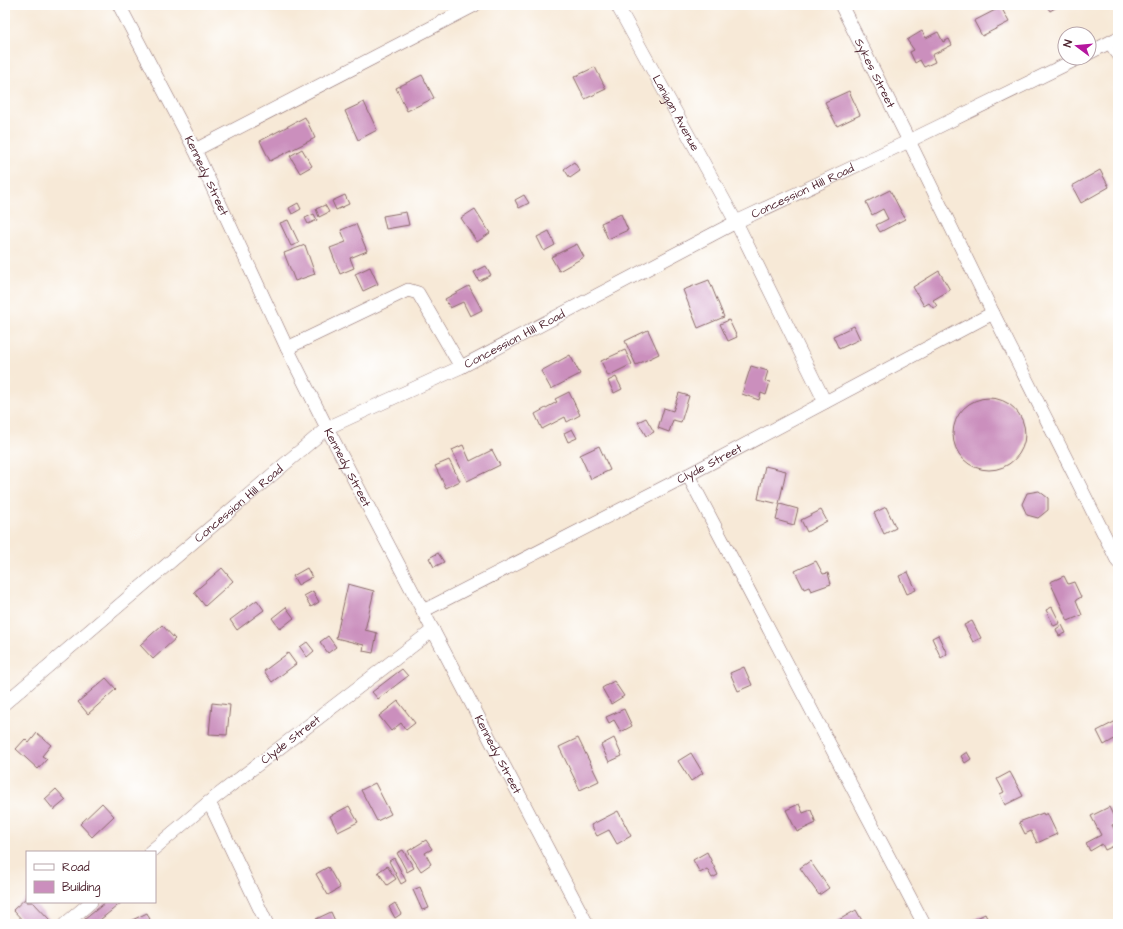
<svg xmlns="http://www.w3.org/2000/svg" width="1123" height="929" font-family="'Architects Daughter',sans-serif">
<rect width="100%" height="100%" fill="#fff"/>
<filter id="ink" filterUnits="userSpaceOnUse"><feTurbulence type="fractalNoise" baseFrequency=".025" numOctaves="2"/><feDisplacementMap in="SourceGraphic" scale="8" xChannelSelector="R" yChannelSelector="G"/><feConvolveMatrix kernelMatrix="1 2 1 2 8 2 1 2 1" color-interpolation-filters="sRGB"/></filter>
<filter id="wash" filterUnits="userSpaceOnUse"><feTurbulence type="fractalNoise" baseFrequency=".012" numOctaves="4" result="noise"/><feDisplacementMap in="SourceGraphic" scale="16" xChannelSelector="R" yChannelSelector="G"/><feGaussianBlur stdDeviation="0.9" result="paint"/><feColorMatrix in="noise" values="0 0 0 0 0 0 0 0 0 0 0 0 0 0 0 0 0 1.4 0 .05"/><feComposite in="paint" operator="in"/></filter>
<g filter="url(#wash)">
<rect width="100%" height="100%" fill="#f7e9d7"/>
<g id="blocks">
<!-- building -->
<path fill="#cb8fbd" d="M1046 5H1060L1050 11Z
M1001 7 1009 22 982 36 974 21Z
M922 31 926 38 938 32 943 42 949 39 952 45 932 55 935 62 924 67 920 60 915 63 910 52 914 50 907 40Z
M595 67 606 89 585 99 574 77Z
M422 75 434 98 407 111 396 88Z
M849 91 860 115 837 126 825 102Z
M364 102 377 130 358 140 345 111Z
M305 117 315 138 270 161 260 141Z
M302 149 312 166 300 173 290 156Z
M574 162 580 171 570 178 564 169Z
M1100 170 1109 187 1081 203 1072 186Z
M890 190 905 219 880 232 876 225 888 219 883 209 872 215 866 202Z
M345 195 349 204 336 210 332 201Z
M524 195 529 203 519 208 515 200Z
M298 203 301 209 292 214 289 208Z
M325 205 329 212 319 217 316 209Z
M475 209 490 233 477 242 461 218Z
M406 212 409 225 386 229 383 216Z
M314 214 317 220 308 224 305 218Z
M621 214 628 230 608 239 601 223Z
M288 220 299 243 291 246 280 223Z
M356 224 367 251 350 258 354 268 340 274 330 248 346 242 341 230Z
M549 231 555 245 544 251 537 237Z
M577 244 584 257 559 271 551 257Z
M305 245 315 274 295 281 284 253Z
M486 266 491 275 479 281 474 272Z
M370 267 378 284 363 291 355 274Z
M939 271 950 290 933 300 937 306 933 308 929 303 924 306 913 287Z
M709 280 724 317 698 328 683 290Z
M469 286 482 310 470 316 463 302 450 308 445 299Z
M729 320 737 337 728 341 720 324Z
M854 326 860 339 839 349 833 336Z
M648 330 659 354 636 365 625 341Z
M625 350 632 364 608 376 601 361Z
M570 355 580 374 551 389 541 371Z
M751 366 768 371 765 381 770 382 766 395 761 393 759 400 742 394Z
M616 377 622 389 614 393 608 381Z
M569 392 580 415 567 422 565 417 542 429 535 414 557 402 555 399Z
M679 393 689 396 681 422 673 420 669 432 658 428 664 408 673 411Z
M953 434a36 36 0 1 1 72 0a36 36 0 1 1-72 0Z
M646 418 654 432 646 436 638 422Z
M572 429 577 438 568 442 564 433Z
M463 445 470 461 492 450 500 465 467 481 452 450Z
M599 446 610 470 591 479 580 455Z
M449 460 460 481 446 488 435 466Z
M765 466 786 471 779 504 758 499Z
M1039 491 1048 498V510L1038 518 1027 515 1022 504 1027 493Z
M780 504 798 509 794 525 776 520Z
M886 507 896 528 884 534 874 513Z
M821 510 827 521 807 532 801 520Z
M438 553 444 562 434 567 429 558Z
M816 561 823 574 828 573 831 584 811 591 809 587 804 589 795 571Z
M222 568 233 581 205 606 194 592Z
M307 568 312 577 298 585 293 576Z
M908 572 916 590 907 594 899 576Z
M1064 576 1068 584 1074 582 1081 597 1076 600 1082 615 1068 621 1050 582Z
M348 584 374 591 365 630 377 633 373 653 363 651 364 645 336 638Z
M313 591 319 602 311 607 304 596Z
M257 600 264 610 237 630 230 620Z
M286 607 294 618 280 629 272 618Z
M1052 607 1060 623 1054 626 1046 610Z
M972 621 981 638 973 642 964 625Z
M162 625 175 639 153 659 140 645Z
M1062 625 1066 633 1059 636 1056 629Z
M938 635 947 654 941 658 932 638Z
M328 636 336 647 328 653 320 642Z
M307 642 314 651 307 657 300 647Z
M288 653 296 664 272 682 264 671Z
M744 667 752 685 738 691 730 673Z
M402 669 408 676 378 699 372 692Z
M106 678 116 689 88 714 78 702Z
M614 681 624 696 611 704 602 688Z
M398 701 415 723 406 730 401 723 391 731 379 716Z
M212 703 230 705 227 735 209 734Z
M624 709 632 726 621 732 614 720 609 723 606 717Z
M1118 720V737L1104 745 1097 731Z
M37 733 51 745 42 756 47 759 38 769 16 749 25 739 29 743Z
M578 738 599 781 580 790 559 747Z
M614 738 622 756 609 762 601 745Z
M967 752 971 759 965 763 961 756Z
M691 753 703 773 691 781 678 761Z
M1010 772 1023 796 1005 805 1000 794 1004 792 997 779Z
M375 783 391 814 377 821 361 790Z
M56 789 66 800 54 810 45 799Z
M102 803 114 816 92 837 80 824Z
M799 804 803 813 811 810 816 823 797 832 786 810Z
M349 806 358 822 338 832 330 816Z
M1109 807 1117 823 1112 825 1118 836V844L1105 850 1102 844 1090 851 1086 843 1101 835 1091 816Z
M618 811 631 836 617 844 609 830 597 836 591 825Z
M1043 813 1044 815 1047 813 1057 834 1037 843 1031 831 1025 834 1019 822Z
M426 840 432 849 425 853 431 864 421 871 408 851Z
M403 850 414 868 407 872 397 853Z
M707 852 718 875 712 878 707 869 700 873 693 860Z
M394 858 406 881 401 884 389 861Z
M810 861 829 888 819 895 800 868Z
M387 866 396 879 387 885 378 872Z
M328 867 340 888 328 895 316 874Z
M420 887 429 908 422 910 413 890Z
M27 897V902H33L50 920 46 924H26L13 910Z
M106 902H122L95 924H79Z
M395 903 401 914 395 918 389 907Z
M856 910 864 924H832Z
M331 912 336 923 318 924 316 919Z
M147 913 152 924H124Z
M985 914 990 924H965Z"/>
</g>
</g>
<g filter="url(#ink)">
<use href="#blocks" fill-opacity="0" stroke="#876667" stroke-width="1"/>
<g fill="none" stroke-linecap="round" stroke-linejoin="round">
<!-- service casing -->
<g stroke="#876667" stroke-width="8">
<path id="service" d="M1107 44 1118 59"/>
</g>
<!-- minor casing -->
<g stroke="#876667" stroke-width="14">
<g id="minor">
<path id="s1" d="M119 5 195 150 287 348 327 428 587 924"/>
<path id="s2" d="M617 5 736 222 825 402"/>
<path id="s3" d="M841 5 909 141 993 313 1118 562"/>
<path d="M1089 53 1118 38"/>
<path d="M195 150 475 5"/>
<path d="M287 348 408 290 418 293 461 367"/>
<path d="M688 475 924 924"/>
<path id="s4" d="M423 611 688 475 993 313"/>
<path id="s5" d="M5 703 327 428 461 367 736 222 909 141 1079 58"/>
<path d="M209 802 267 924"/>
<path id="s6" d="M150 852 209 802 433 630"/>
<path d="M65 924 91 902"/>
</g>
</g>
<!-- service -->
<use href="#service" stroke="#fff" stroke-width="7"/>
<!-- minor -->
<use href="#minor" stroke="#fff" stroke-width="13"/>
</g>
</g>
<g text-anchor="middle" stroke-width="3" stroke-linejoin="round" paint-order="stroke">
<!-- street labels -->
<g font-size="12" fill="#4a1f2b" stroke="#fff">
<text dy="4" stroke="none"><textPath href="#s3" startOffset="76">Sykes Street</textPath></text>
<text dy="4" stroke="none"><textPath href="#s2" startOffset="123">Lanigan Avenue</textPath></text>
<text dy="4" stroke="none"><textPath href="#s1" startOffset="192">Kennedy Street</textPath></text>
<text dy="4" stroke="none"><textPath href="#s5" startOffset="955">Concession Hill Road</textPath></text>
<text dy="4" stroke="none"><textPath href="#s5" startOffset="631">Concession Hill Road</textPath></text>
<text dy="4" stroke="none"><textPath href="#s4" startOffset="322">Clyde Street</textPath></text>
<text dy="4" stroke="none"><textPath href="#s1" startOffset="516">Kennedy Street</textPath></text>
<text dy="4" stroke="none"><textPath href="#s5" startOffset="307">Concession Hill Road</textPath></text>
<text dy="4" stroke="none"><textPath href="#s6" startOffset="180">Clyde Street</textPath></text>
<text dy="4" stroke="none"><textPath href="#s1" startOffset="840">Kennedy Street</textPath></text>
</g>
</g>
<!-- margin -->
<rect width="1123" height="929" fill="none" stroke="#fff" stroke-width="20"/>
<!-- legend -->
<rect x="26" y="851" width="130" height="52" fill="#ffffff" stroke="#b7a5aa"/>
<rect x="34" y="864" width="20" height="6" fill="#ffffff" stroke="#b7a5aa"/>
<text x="62" y="871" font-size="12" fill="#4a1f2b">Road</text>
<rect x="34" y="881" width="20" height="12" fill="#cb8fbd" stroke="#b7a5aa"/>
<text x="62" y="891" font-size="12" fill="#4a1f2b">Building</text>
<!-- north arrow -->
<g transform="translate(1077 46) rotate(286)"><circle r="19" fill="#ffffff" stroke="#b7a5aa"/>
<path d="M0-3L7 15L0 10L-7 15Z" fill="#b5179e"/>
<text y="-6" font-size="11" font-weight="bold" text-anchor="middle" fill="#4a1f2b">N</text>
</g>
</svg>
